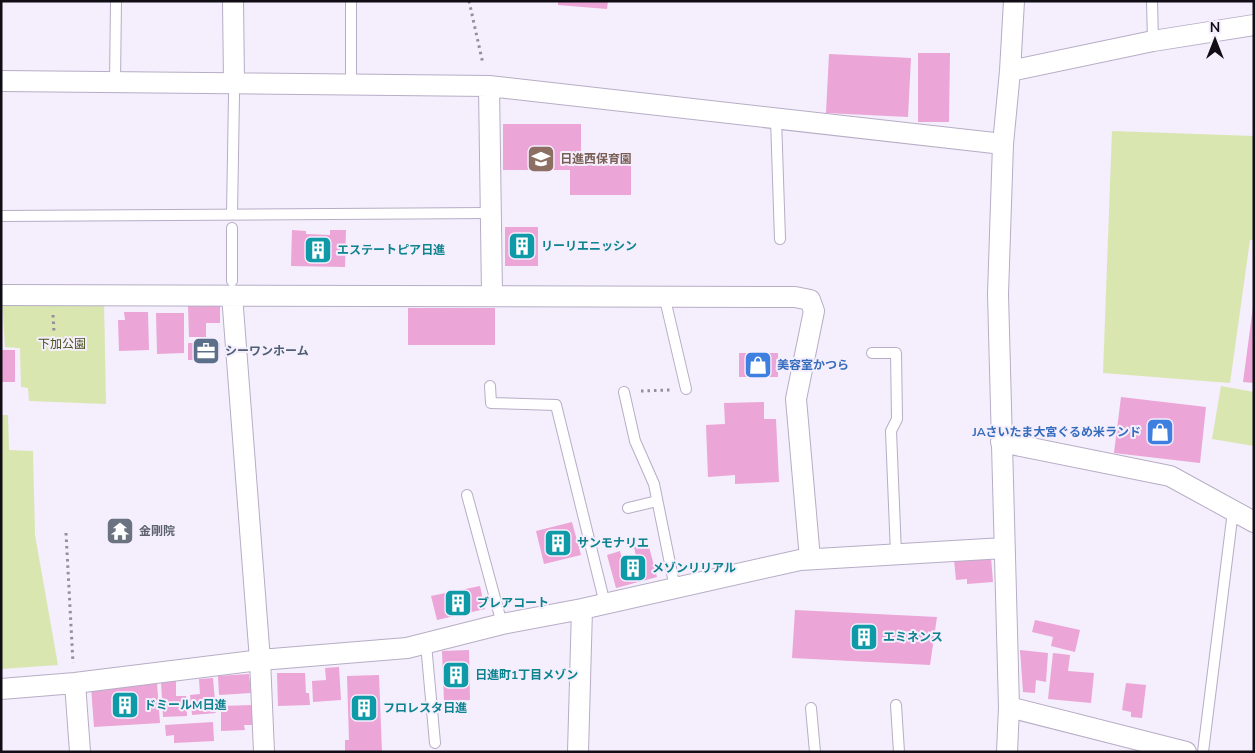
<svg xmlns="http://www.w3.org/2000/svg" width="1255" height="753" font-family="'Nunito Sans','Noto Sans JP',sans-serif">
<rect width="100%" height="100%" fill="#f4eefd"/>
<!-- green -->
<path fill="#d9e6b0" d="M1112 131 1254 136V240H1250L1230 383 1103 373Z
M2 299 104 300 106 404 29 401 28 388 21 387 20 348 5 347Z
M1221 386 1254 392V446L1212 439Z
M1 415H8L9 450 33 451 35 535 58 665 1 669Z"/>
<!-- building -->
<path fill="#eba5d6" d="M558 1H608L607 9 558 5Z
M918 53H950L949 122H918Z
M829 54 911 58 908 117 826 113Z
M503 124H581V158H631V195H570V170H503Z
M505 227H538V266H505Z
M292 230 306 231V234L330 235V230H346L345 267 291 266Z
M220 304V323H206V337H189L188 305Z
M1253 307H1254V383L1243 382Z
M408 308H495V345H408Z
M124 312H148L149 350 119 351 118 320H125Z
M156 313H184V353L157 354Z
M188 343H220L219 360H188Z
M1 350H15V382H1Z
M739 353H778V377H739Z
M1121 397 1206 407 1200 463 1114 453Z
M764 402V419H776L779 482 735 484V475L708 477 706 425 725 424 724 403Z
M572 522 581 555 544 564 536 531Z
M648 543 657 577 616 588 607 555 620 551 622 560 636 556 634 547Z
M991 557 993 582 967 584V579L956 580 954 560Z
M480 586 485 609 437 620 431 596Z
M795 610 937 617 930 665 792 658Z
M1035 620 1080 630 1075 652 1051 646 1053 637 1032 632Z
M469 650 470 700 444 701 442 651Z
M1020 650 1048 653 1046 682 1036 680 1035 693 1023 692Z
M1053 653 1070 655 1068 671 1094 673 1091 703 1048 699Z
M339 667 341 700 313 702 312 681 326 680 325 668Z
M277 673H305L306 693H309L310 705 278 706Z
M249 674 251 693 219 695 218 676Z
M379 675 382 752H345V740H349L347 676Z
M213 678 216 713 192 715 190 695 200 694 199 679Z
M176 681V696H186L187 716 163 717 161 682Z
M157 683 160 723 94 727 91 687Z
M1126 683 1146 685 1142 718 1131 717V712L1122 710Z
M252 705 253 725H244L245 730 221 731V706Z
M213 722 214 741 174 743V735L166 736 165 725Z"/>
<g fill="none" stroke-linecap="round" stroke-linejoin="round">
<!-- service casing -->
<g stroke="#b7adc5" stroke-width="12">
<path id="service" d="M1152 1 1153 41
M115 82 116 1
M351 85V1
M776 119 780 239
M232 214 234 95
M1 216 489 213
M232 281V228
M664 295 686 389
M872 353H896L897 419 891 431 896 554
M490 386 491 403 556 405 605 604
M624 392 635 441 654 484 675 588
M467 495 502 624
M628 508 657 501
M426 644 435 743
M896 705 899 752
M811 708 815 752
M1203 752 1233 511"/>
</g>
<!-- minor casing -->
<g stroke="#b7adc5" stroke-width="22">
<path id="minor" d="M233 1 234 83
M1010 71 1153 41 1254 25
M1 81 489 86 1003 144
M489 86 492 294
M1 295 795 297 810 300 814 311 796 399 810 559
M232 295 260 660 264 752
M1001 442 1170 476 1254 522
M75 683 80 752
M1 689 75 683 260 660 407 648 502 624 582 609 800 560 1004 548
M1009 707 1186 752
M578 752 582 609
M1007 752 1009 707 998 294 1003 144 1010 71 1014 1"/>
</g>
<!-- path -->
<path stroke="#938e9a" stroke-width="3" stroke-dasharray="2.5 4" stroke-linecap="butt" d="M469 1 483 64
M53 315 54 332
M641 391 670 390
M66 533 73 663"/>
<!-- service -->
<use href="#service" stroke="#fff" stroke-width="10"/>
<!-- minor -->
<use href="#minor" stroke="#fff" stroke-width="20"/>
</g>
<!-- icons -->
<defs>
<g id="school-square" transform="scale(1.4375)"><rect x="-9" y="-9" width="18" height="18" rx="4" fill="#8d6e63" stroke="#f4eefd"/><path d="M0-5L7-2L0 1L-7-2ZM-4 1L0 2.5L4 1V4Q0 6-4 4Z" fill="#fff"/></g>
<g id="building-square" transform="scale(1.4375)"><rect x="-9" y="-9" width="18" height="18" rx="4" fill="#0f9aa8" stroke="#f4eefd"/><path d="M-4-6H4V6H1V3H-1V6H-4ZM-2.5-4.3h1.7v1.8h-1.7ZM.8-4.3h1.7v1.8H.8ZM-2.5-1h1.7V.8h-1.7ZM.8-1h1.7V.8H.8Z" fill="#fff"/></g>
<g id="office-square" transform="scale(1.4375)"><rect x="-9" y="-9" width="18" height="18" rx="4" fill="#5c6f8a" stroke="#f4eefd"/><path d="M-6-3h4V-5.5h4V-3h4V5H-6ZM-1-4.5V-3h2v-1.5ZM-6 0V1H6V0Z" fill="#fff"/></g>
<g id="shop-square" transform="scale(1.4375)"><rect x="-9" y="-9" width="18" height="18" rx="4" fill="#3f7fe0" stroke="#f4eefd"/><path d="M-5-2.5h2.3a2.7 3.5 0 0 1 5.4 0H5L5.5 6h-11ZM-1.5-2.5h3a1.5 2.3 0 0 0-3 0Z" fill="#fff"/></g>
<g id="temple-square" transform="scale(1.4375)"><rect x="-9" y="-9" width="18" height="18" rx="4" fill="#6b7280" stroke="#f4eefd"/><path d="M0-6L5-2H3V0L6.5 2.5H4V6H1.5V3h-3V6H-4V2.5H-6.5L-3 0V-2H-5Z" fill="#fff"/></g>
</defs>
<g fill-rule="evenodd">
<use href="#school-square" x="541" y="159"/>
<use href="#building-square" x="522" y="246"/>
<use href="#building-square" x="318" y="250"/>
<use href="#office-square" x="206" y="351"/>
<use href="#shop-square" x="758" y="365"/>
<use href="#shop-square" x="1160" y="432"/>
<use href="#temple-square" x="120" y="531"/>
<use href="#building-square" x="558" y="543"/>
<use href="#building-square" x="633" y="568"/>
<use href="#building-square" x="458" y="603"/>
<use href="#building-square" x="864" y="637"/>
<use href="#building-square" x="456" y="675"/>
<use href="#building-square" x="125" y="705"/>
<use href="#building-square" x="364" y="708"/>
</g>
<g text-anchor="middle" stroke-width="4" stroke-linejoin="round" paint-order="stroke">
<!-- education labels -->
<g font-size="12" font-weight="bold" fill="#785e54" stroke="#f4eefd" text-anchor="start">
<text x="560" y="163">日進西保育園</text>
</g>
<!-- culture labels -->
<g font-size="12" font-weight="bold" fill="#0d838f" stroke="#f4eefd" text-anchor="start">
<text x="541" y="250">リーリエニッシン</text>
<text x="337" y="254">エステートピア日進</text>
<text x="577" y="547">サンモナリエ</text>
<text x="652" y="572">メゾンリリアル</text>
<text x="477" y="607">ブレアコート</text>
<text x="883" y="641">エミネンス</text>
<text x="475" y="679">日進町1丁目メゾン</text>
<text x="144" y="709">ドミールM日進</text>
<text x="383" y="712">フロレスタ日進</text>
</g>
<!-- park labels -->
<g font-size="12" fill="#48521a" stroke="#f4eefd">
<text x="62" y="348">下加公園</text>
</g>
<!-- service labels -->
<g font-size="12" font-weight="bold" fill="#4e5e75" stroke="#f4eefd" text-anchor="start">
<text x="225" y="355">シーワンホーム</text>
</g>
<!-- shop labels -->
<g font-size="12" font-weight="bold" fill="#366cbe" stroke="#f4eefd" text-anchor="start">
<text x="777" y="369">美容室かつら</text>
<text x="1141" y="436" text-anchor="end">JAさいたま大宮ぐるめ米ランド</text>
</g>
<!-- worship labels -->
<g font-size="12" font-weight="bold" fill="#5b616d" stroke="#f4eefd" text-anchor="start">
<text x="139" y="535">金剛院</text>
</g>
</g>
<!-- border -->
<rect width="1255" height="753" fill="none" stroke="#110d15" stroke-width="5"/>
<!-- north arrow -->
<g transform="translate(1215 40)" stroke="#f4eefd" stroke-width="4" paint-order="stroke">
<path d="M0-4L9 19L0 12L-9 19Z" fill="#110d15"/>
<text y="-8" font-size="14" font-weight="bold" text-anchor="middle" fill="#110d15">N</text>
</g>
</svg>
